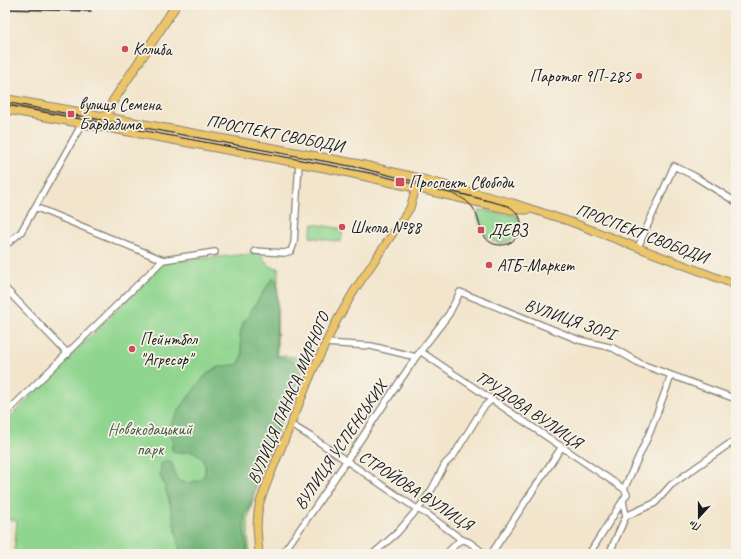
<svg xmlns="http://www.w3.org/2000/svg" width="741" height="559" font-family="Caveat,sans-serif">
<rect width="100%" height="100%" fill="#f7f3e8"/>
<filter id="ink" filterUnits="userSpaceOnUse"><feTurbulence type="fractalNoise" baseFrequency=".025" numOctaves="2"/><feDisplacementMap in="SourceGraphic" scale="8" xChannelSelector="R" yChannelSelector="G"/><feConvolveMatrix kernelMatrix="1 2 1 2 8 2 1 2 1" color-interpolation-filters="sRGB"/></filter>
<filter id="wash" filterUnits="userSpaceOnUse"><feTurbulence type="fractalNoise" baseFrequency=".012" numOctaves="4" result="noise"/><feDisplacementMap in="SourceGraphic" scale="16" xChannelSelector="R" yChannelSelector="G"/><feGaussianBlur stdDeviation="0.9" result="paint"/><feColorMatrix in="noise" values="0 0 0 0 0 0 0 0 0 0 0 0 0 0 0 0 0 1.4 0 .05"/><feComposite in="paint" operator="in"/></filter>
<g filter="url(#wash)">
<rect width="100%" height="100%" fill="#f2e5cc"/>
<!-- green -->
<path fill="#90d58f" stroke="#567856" d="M481 210 517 216C531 237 492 260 480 224 478 219 476 214 481 210Z
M313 224 343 229 341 242 310 237Z
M260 253 269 266 278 268 277 355 308 359 257 480 248 520V537L250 554H14L17 521 5 519V422L164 262Z"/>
<!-- forest -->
<path fill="#74b67a" stroke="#48694b" d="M273 277 277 282V285L276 356C285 359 298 361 303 370L296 382 293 393 286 410 279 421 278 427 272 440 271 449 258 481 250 507 245 515 244 530 248 554H177L180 551 170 504 165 487 160 475 161 464 165 461H170C174 466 174 472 176 477 180 486 193 482 200 480 210 472 204 455 193 452 188 451 182 453 177 453L172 450V445L173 443C172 438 168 435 169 428 171 420 203 375 211 371 216 368 221 366 226 366 232 364 236 367 240 362L242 354 240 334 243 323Z"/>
</g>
<g filter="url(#ink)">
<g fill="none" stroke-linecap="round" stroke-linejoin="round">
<!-- minor casing -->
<g stroke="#878074" stroke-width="8">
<path id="minor" d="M35 207 163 260
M5 246 21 232 78 131 85 113
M638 247 674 166 694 176 736 202
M255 251 284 253 291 251 294 243 299 163
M5 288 68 354
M325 343 371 346 416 357
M420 351 624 489 627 494 589 554
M5 414 163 260 215 252
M290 424 313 438 417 509 427 514 461 539 469 542 485 554
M624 489 650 432 671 376
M623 501 626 516
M282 554 312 512 416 357 449 314 460 292 579 340 613 348 641 364 736 399
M373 554 397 533 421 505 432 489 445 464 454 455 483 408 491 400
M446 554 461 539
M488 554H491L561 448
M609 554 626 516 655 503 671 485 729 444 736 442"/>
</g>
<!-- major casing -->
<g stroke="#878074" stroke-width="9">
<path id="major" d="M107 117 360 164 419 178 513 203 571 222 736 285
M102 127 340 171 511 210H527
M259 554 257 527 258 512 260 502 269 478 313 370 336 322 354 291 410 208 417 184"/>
</g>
<!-- highway casing -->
<g stroke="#878074" stroke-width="10">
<path id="highway" d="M5 99 107 117
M5 109 102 127 113 101 158 33 176 5"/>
</g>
<!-- minor -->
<use href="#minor" stroke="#fff" stroke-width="5.5"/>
<!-- major -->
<use href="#major" stroke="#ecc569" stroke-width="7"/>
<!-- highway -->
<use href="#highway" stroke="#ecc569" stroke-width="8"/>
<!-- tram -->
<path stroke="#1c1c1c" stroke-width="1" d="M5 102 361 168 508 206C514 209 520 215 521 222 522 227 520 233 517 237 513 242 507 245 501 245 479 245 482 221 473 208 468 201 461 197 453 194L371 173 5 105"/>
<!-- rail -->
<path stroke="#1c1c1c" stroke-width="1.5" d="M5 9 91 11"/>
</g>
</g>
<!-- markers -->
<g fill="#d1495b" stroke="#f7f3e8" stroke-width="1.5">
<circle cx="125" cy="49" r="4"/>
<circle cx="639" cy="76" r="4"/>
<rect x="67" y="110" width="8" height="8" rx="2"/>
<rect x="395" y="177" width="10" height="10" rx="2"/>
<circle cx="342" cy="227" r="4"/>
<rect x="477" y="226" width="8" height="8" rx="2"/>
<circle cx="489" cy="265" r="4"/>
<circle cx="132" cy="349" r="4"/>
</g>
<g text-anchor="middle" stroke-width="3.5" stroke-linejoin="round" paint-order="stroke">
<!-- poi labels -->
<g font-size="17" fill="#1c1c1c" stroke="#f7f3e8" text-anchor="start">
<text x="133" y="55">Колиба</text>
<text x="631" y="82" text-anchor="end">Паротяг 9П-285</text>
<text x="79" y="110">вулиця Семена<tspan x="79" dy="20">Бардадима</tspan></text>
<text x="409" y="188">Проспект Свободи</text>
<text x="350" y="233">Школа №88</text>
<text x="489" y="236">ДЕВЗ</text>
<text x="497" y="271">АТБ-Маркет</text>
<text x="140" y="345">Пейнтбол<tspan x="140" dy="20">"Агресор"</tspan></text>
</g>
<!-- street labels -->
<g font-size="17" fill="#1c1c1c" stroke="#f7f3e8">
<text transform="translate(275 133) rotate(11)" y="6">ПРОСПЕКТ СВОБОДИ</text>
<text transform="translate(642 233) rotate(21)" y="6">ПРОСПЕКТ СВОБОДИ</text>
<text transform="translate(570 319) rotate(19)" y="6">ВУЛИЦЯ ЗОРІ</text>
<text transform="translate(288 398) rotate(-67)" y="6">ВУЛИЦЯ ПАНАСА МИРНОГО</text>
<text transform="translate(529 409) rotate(34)" y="6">ТРУДОВА ВУЛИЦЯ</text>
<text transform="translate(340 445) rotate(-56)" y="6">ВУЛИЦЯ УСПЕНСЬКИХ</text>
<text transform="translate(416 490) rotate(33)" y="6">СТРОЙОВА ВУЛИЦЯ</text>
</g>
<!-- park labels -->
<g font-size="17" fill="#455d44" stroke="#f7f3e8">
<text x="150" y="435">Новокодацький<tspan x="150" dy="20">парк</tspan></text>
</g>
</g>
<!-- margin -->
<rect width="741" height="559" fill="none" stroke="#f7f3e8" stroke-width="20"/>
<!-- north arrow -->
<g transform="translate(699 517) rotate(201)" stroke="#f7f3e8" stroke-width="3" paint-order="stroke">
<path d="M0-3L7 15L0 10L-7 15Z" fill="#1c1c1c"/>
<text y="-6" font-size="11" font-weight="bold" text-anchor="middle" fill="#1c1c1c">Пн</text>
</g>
</svg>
